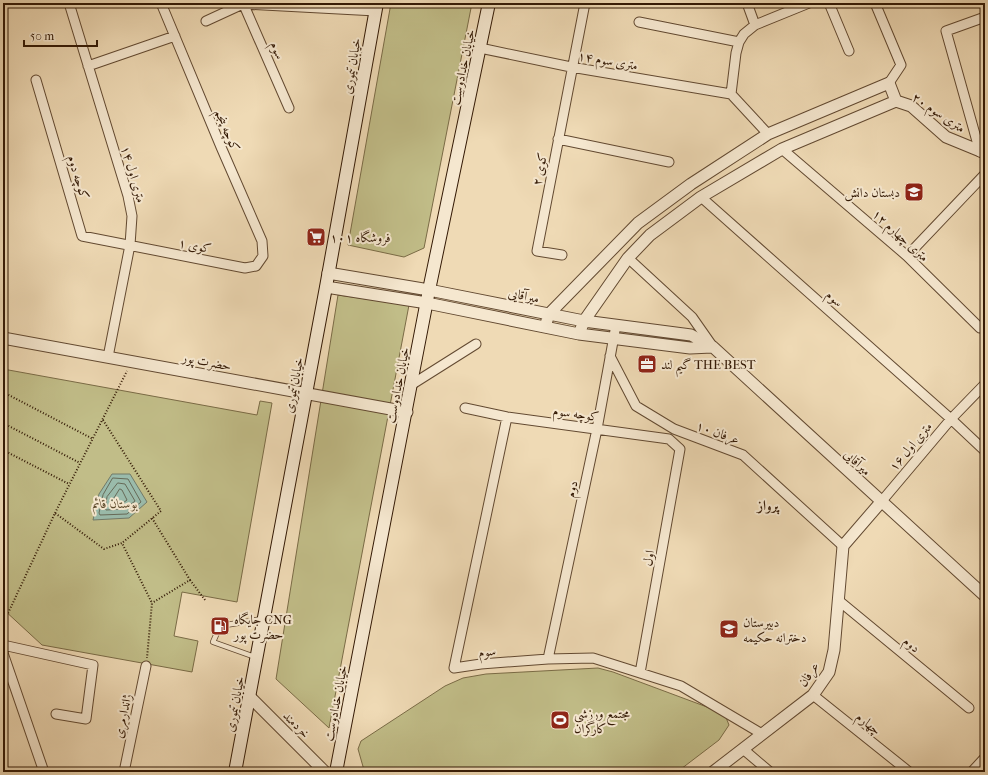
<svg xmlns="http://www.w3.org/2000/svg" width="988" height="775" font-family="'IM FELL French Canon',Amiri,serif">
<rect width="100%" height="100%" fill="#efdab5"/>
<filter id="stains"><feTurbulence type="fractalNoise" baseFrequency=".005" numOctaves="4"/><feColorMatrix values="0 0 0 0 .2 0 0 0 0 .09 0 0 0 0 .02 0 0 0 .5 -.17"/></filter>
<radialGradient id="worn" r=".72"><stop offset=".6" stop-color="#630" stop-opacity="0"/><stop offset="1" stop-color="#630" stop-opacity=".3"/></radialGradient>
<!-- green -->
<path fill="#c1bd88" stroke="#7a6b46" d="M391 3H472L424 248 404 257 348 245Z
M338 295 409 305 329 728 276 679Z
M3 369 257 415 260 401 272 403 237 602 182 592 174 636 198 641 192 672 42 645 3 609Z
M598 668 613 672 707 707 725 715 729 725 719 740 677 772H366L364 770 358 749 361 741 445 686 463 678 486 674Z"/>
<!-- water -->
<path fill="#9abbab" stroke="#717a69" d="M112 474H130L147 502 129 518 93 520 99 494Z"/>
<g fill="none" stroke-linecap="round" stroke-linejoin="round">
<!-- shore -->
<path stroke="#666a58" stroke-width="1" d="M113 478 128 479 141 502 127 514 100 515 99 513 103 495Z
M118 483 125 484 135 501 125 509 106 510 105 508 107 497Z
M120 489 122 490 127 500 123 503H114L113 500Z"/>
<!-- service casing -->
<g stroke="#624931" stroke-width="6">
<path id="service" d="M255 657 213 642 220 626 262 619"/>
</g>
<!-- minor casing -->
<g stroke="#624931" stroke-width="11">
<path id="minor" d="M69 3 128 196 132 216 130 245 108 357
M243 3 289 108
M829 3 849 51
M875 3 901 65 889 83
M206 21 243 4 376 11
M639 22 739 42 736 53 731 94 768 134
M755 25 809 3
M739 42 744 34 755 25 747 3
M480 48 571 67 731 94
M88 66 175 36
M36 80 82 236 245 268 256 266 263 256 262 241 221 147 161 3
M558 139 669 162
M782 149 907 256 980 328
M980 152 946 31 985 17
M701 197 951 419 985 451
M562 255 537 251 585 3
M907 256 985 174
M628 258 692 317 713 347
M610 356 636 406 674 429 743 455 843 546
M411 385 476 344
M465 408 507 417 669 439 680 449 640 673
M507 417 454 668 481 664 548 659 593 658 681 686 762 734
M881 502 951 419 985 384
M838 600 969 708
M3 645 93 665 86 719 56 714
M3 653 44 772
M548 659 597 429 616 325
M813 695 908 771 907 772
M743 749 770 772
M124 772 146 666"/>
</g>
<!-- tertiary casing -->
<g stroke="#624931" stroke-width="13">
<path id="tertiary" d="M328 273 429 290 584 321 691 335 713 347 985 596
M326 287 427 303 579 334 690 348 712 347
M545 327 549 314 638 223 691 184 768 134 889 83 896 101 911 106 946 137 985 153
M579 334 584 321 628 258 650 235 701 197 782 149 896 101
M3 338 407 412
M249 696 325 772
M713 772 813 695 829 672 834 650 843 546 881 502
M973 772 985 759"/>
</g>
<!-- secondary casing -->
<g stroke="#331905" stroke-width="14">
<path id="secondary" d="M235 772 326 287 377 3
M336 772 429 290 489 3"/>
</g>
<!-- path -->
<path stroke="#331905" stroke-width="2" stroke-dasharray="1 2" stroke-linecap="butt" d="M3 392 93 439
M103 420 161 511 122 543
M3 423 80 463
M3 450 69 484
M55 513 127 371
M152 518 190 580 152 603
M190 580 205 600
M3 624 55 513 104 549 122 543 152 603 147 658"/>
<!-- service -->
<use href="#service" stroke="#f5e7cf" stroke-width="4.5"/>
<!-- minor -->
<use href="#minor" stroke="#f5e7cf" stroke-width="9"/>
<!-- tertiary -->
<use href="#tertiary" stroke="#f5e7cf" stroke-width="11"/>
<!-- secondary -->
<use href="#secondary" stroke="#f5e7cf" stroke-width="12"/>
</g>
<!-- icons -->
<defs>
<g id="school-square" transform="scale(1)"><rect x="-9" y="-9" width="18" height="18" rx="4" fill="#8f2418" stroke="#f5e7cf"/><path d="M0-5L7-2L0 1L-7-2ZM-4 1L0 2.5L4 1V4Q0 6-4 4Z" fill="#fff"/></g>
<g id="supermarket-square" transform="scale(1)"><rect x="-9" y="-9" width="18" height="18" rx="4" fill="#8f2418" stroke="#f5e7cf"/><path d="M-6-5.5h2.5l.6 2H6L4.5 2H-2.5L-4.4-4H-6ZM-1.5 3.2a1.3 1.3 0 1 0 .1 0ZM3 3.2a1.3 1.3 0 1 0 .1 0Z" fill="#fff"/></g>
<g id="office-square" transform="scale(1)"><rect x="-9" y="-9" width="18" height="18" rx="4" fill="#8f2418" stroke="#f5e7cf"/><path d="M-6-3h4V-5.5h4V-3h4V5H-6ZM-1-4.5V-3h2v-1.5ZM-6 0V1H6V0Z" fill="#fff"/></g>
<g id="fuel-square" transform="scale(1)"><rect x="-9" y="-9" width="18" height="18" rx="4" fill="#8f2418" stroke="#f5e7cf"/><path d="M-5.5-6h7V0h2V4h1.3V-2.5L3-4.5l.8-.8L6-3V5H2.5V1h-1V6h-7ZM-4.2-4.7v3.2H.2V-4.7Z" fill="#fff"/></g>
<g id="stadium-square" transform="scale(1)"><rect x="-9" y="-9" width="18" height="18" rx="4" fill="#8f2418" stroke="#f5e7cf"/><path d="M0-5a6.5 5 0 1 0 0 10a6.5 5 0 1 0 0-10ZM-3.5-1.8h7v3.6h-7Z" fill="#fff"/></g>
</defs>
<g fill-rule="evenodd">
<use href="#school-square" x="914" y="192"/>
<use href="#supermarket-square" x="316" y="237"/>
<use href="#office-square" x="647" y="364"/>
<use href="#fuel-square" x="220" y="626"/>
<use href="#school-square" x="729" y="629"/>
<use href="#stadium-square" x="560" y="720"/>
</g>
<g text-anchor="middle" stroke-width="4" stroke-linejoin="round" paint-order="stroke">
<!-- street labels -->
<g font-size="13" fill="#331905" stroke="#f5e7cf">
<text transform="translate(278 50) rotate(67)" y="5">سوم</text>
<text transform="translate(608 60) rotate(10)" y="5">۱۴ متری سوم</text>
<text transform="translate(351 66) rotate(-80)" y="5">خیابان تیموری</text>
<text transform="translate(462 67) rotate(-78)" y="5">خیابان خدادوست</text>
<text transform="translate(939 112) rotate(34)" y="5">۲۰ متری سوم</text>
<text transform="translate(228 130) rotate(67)" y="5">کوچه پنجم</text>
<text transform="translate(539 169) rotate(-79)" y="5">کوی ۲</text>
<text transform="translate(134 174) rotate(74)" y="5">۱۴ متری اول</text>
<text transform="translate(79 177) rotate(73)" y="5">کوچه دوم</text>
<text transform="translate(901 235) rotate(42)" y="5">۱۲ متری چهارم</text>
<text transform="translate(195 245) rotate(11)" y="5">کوی ۱</text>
<text transform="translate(524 295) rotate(12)" y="5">میرآقایی</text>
<text transform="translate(835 298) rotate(42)" y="5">سوم</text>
<text transform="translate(207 361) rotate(11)" y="5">حضرت پور</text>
<text transform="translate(293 385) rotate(-79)" y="5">خیابان تیموری</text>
<text transform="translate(397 385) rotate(-79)" y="5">خیابان خدادوست</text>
<text transform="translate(576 413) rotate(8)" y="5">کوچه سوم</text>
<text transform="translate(718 432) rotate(20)" y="5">عرفان ۱۰</text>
<text transform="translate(910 446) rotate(-50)" y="5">۱۶ متری اول</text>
<text transform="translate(858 462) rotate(43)" y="5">میرآقایی</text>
<text transform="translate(571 489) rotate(-78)" y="5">دوم</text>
<text transform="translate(648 558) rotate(-80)" y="5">اول</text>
<text transform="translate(912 644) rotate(39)" y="5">دوم</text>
<text transform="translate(487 651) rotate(-6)" y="5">سوم</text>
<text transform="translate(808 674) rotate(-56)" y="5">عرفان</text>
<text transform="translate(335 703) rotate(-79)" y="5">خیابان خدادوست</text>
<text transform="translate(234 704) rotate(-79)" y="5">خیابان تیموری</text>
<text transform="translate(122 716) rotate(-78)" y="5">ژاندارمری</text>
<text transform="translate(869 723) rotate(39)" y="5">چهارم</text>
<text transform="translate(297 724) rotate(45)" y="5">خردمند</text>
</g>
<!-- poi labels -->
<g font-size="13" fill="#331905" stroke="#f5e7cf" text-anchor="start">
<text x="900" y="197" text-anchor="end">دبستان دانش</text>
<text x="330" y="242">فروشگاه ۱۰۱</text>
<text x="661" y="369">گیم لند THE BEST</text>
<text x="234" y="624">جایگاه CNG<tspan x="234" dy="15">حضرت پور</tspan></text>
<text x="743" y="627">دبیرستان<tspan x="743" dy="15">دخترانه حکیمه</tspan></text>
<text x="574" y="718">مجتمع ورزشی<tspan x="574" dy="15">کارگران</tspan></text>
</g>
<!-- park labels -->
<g font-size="13" font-style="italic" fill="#5e4a2c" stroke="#f5e7cf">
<text x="115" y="508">بوستان قائم</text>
</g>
<!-- neighbourhood labels -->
<g font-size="14" font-weight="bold" fill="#331905" stroke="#f5e7cf">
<text x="768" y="510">پرواز</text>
</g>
</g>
<!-- margin -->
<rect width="988" height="775" fill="none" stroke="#efdab5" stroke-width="16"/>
<rect x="4" y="4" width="980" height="767" fill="none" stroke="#331905" stroke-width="2"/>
<rect x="8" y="8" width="972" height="759" fill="none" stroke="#331905"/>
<!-- scale -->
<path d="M24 40v6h73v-6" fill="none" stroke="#331905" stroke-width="2"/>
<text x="30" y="40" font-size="12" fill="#331905" stroke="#f5e7cf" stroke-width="3" paint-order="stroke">50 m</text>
<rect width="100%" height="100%" filter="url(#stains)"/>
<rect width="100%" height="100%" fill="url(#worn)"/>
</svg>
